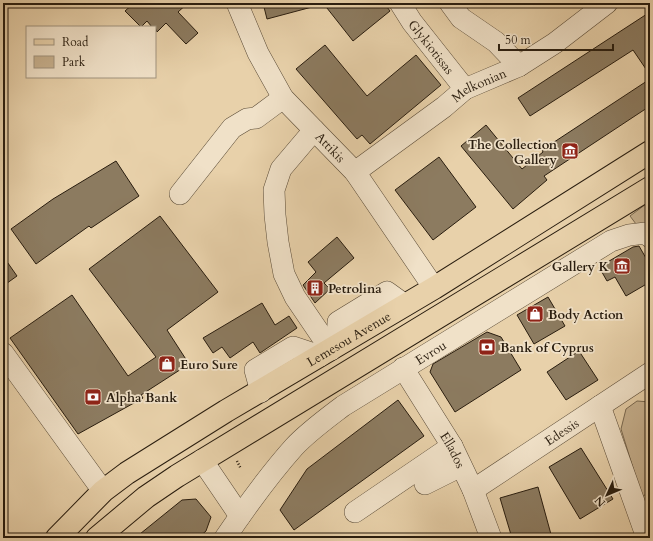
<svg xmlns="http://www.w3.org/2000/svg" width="653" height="541" font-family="Cardo,serif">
<rect width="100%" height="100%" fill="#e8d1aa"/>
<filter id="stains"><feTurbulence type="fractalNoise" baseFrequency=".005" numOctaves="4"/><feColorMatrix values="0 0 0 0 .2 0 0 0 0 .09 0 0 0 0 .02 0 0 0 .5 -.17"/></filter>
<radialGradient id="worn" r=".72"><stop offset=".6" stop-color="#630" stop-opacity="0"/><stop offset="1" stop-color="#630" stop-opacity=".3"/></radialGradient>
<!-- green -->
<path fill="#c8b290" stroke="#786850" d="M650 201V226L636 224 630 216Z
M637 401 650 402V491L642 497 621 429 626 409Z"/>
<!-- building -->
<path fill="#8c7b60" stroke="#291d0f" d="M134 3H188L178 12 198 33 186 44 166 23 157 32 155 27H152L147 21 141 27 125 11Z
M263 3H312V7L267 19Z
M323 3H384L390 11 353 41Z
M650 12V75L633 50 530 116 518 98Z
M325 45 367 96 416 55 441 85 370 144 362 135 357 139 296 69Z
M650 79V106L544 176 547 180 513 209 461 146 486 125 522 169 543 152 542 150Z
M439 157 476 207 433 240 395 190Z
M116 161 139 196 91 228 89 226 36 264 11 229 53 199Z
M160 216 218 292 167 330 189 364 141 395 143 398 78 434 10 338 72 295 128 376 156 357 89 269Z
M337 237 354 258 324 283 330 289 315 303 303 285 316 272 308 262Z
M639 246 650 265V282L626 296 615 277 607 281 599 267 633 247Z
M3 256 17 276 3 286Z
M548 297 565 326 534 344 517 315Z
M262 303 275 325 289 316 297 328 260 353 253 342 230 358 222 347 213 353 203 338Z
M487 332 501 337 521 370 455 412 430 372 433 364Z
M579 351 598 380 566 400 547 372Z
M398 400 424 436 294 530 280 510 307 469Z
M581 448 613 499 580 519 549 467Z
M538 487 552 538H512L500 498Z
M196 499 211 517 206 531 198 538H135L182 500Z"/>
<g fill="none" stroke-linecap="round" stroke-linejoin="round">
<!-- minor casing -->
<g stroke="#594a36" stroke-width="22">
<g id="minor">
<path id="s1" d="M237 3 258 53 283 98 355 172 434 288"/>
<path id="s2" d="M400 3 412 22 465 89"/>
<path d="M450 3 461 18 496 42 519 66"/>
<path d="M314 130 281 169 274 190 275 215 278 242 284 274 295 297 331 350"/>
<path id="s3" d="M355 172 444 107 465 89 519 66 555 43 607 3"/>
<path d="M180 194 232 128 247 119 256 118 283 98"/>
<path d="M337 345 338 322 387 292 405 305"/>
<path d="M3 353 103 491"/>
<path id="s4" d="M403 368 452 446 473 490 491 538"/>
<path d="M261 392 255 370 293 347 320 356"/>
<path d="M600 406 647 538"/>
<path d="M202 460 240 516"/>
<path d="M425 484 461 466"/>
<path id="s5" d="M473 490 650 373"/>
<path d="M355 512 452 446"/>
<path id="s6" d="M225 538C246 507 269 475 294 447 308 432 326 419 343 406L611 241 629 235 646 233 650 237"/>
</g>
</g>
<!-- major casing -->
<g stroke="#291d0f" stroke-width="24">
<g id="major">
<path id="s7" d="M57 538 103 491 127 473 226 411 434 288 650 152"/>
<path d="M97 538 146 497 177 476 650 188"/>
</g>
</g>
<!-- path -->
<path stroke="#291d0f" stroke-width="2.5" stroke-dasharray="1 2" stroke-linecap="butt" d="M237 461 241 469"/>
<!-- minor -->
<use href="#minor" stroke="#f0e1c8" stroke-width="21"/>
<!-- major -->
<use href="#major" stroke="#e8d1aa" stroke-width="22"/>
</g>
<!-- icons -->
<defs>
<g id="museum-square" transform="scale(0.9)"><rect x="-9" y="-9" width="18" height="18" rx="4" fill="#8f2418" stroke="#f0e1c8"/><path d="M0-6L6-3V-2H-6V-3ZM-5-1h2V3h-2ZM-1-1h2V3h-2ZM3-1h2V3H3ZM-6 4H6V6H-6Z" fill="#fff"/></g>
<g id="building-square" transform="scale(0.9)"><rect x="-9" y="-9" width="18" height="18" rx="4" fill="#8f2418" stroke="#f0e1c8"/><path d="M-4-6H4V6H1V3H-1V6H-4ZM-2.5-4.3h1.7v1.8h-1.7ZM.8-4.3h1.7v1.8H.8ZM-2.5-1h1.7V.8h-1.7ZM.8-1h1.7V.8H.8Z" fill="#fff"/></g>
<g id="shop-square" transform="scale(0.9)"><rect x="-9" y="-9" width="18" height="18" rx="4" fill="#8f2418" stroke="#f0e1c8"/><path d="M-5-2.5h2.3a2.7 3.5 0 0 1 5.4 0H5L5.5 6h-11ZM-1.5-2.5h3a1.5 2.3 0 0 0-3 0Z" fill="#fff"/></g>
<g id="bank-square" transform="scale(0.9)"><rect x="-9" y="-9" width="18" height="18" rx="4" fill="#8f2418" stroke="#f0e1c8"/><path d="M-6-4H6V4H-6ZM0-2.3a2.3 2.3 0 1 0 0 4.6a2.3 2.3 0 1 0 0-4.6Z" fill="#fff"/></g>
</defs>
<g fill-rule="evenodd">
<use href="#museum-square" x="570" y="151"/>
<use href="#museum-square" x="622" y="266"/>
<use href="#building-square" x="315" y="288"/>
<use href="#shop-square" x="535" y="314"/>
<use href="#bank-square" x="487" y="347"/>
<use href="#shop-square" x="167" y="364"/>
<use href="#bank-square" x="93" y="397"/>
</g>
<g text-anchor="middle" stroke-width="3.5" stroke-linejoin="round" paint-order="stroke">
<!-- street labels -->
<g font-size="13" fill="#291d0f" stroke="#f0e1c8">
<text dy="5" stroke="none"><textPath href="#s2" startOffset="54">Glykiotissas</textPath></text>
<text dy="5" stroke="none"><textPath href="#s3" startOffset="152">Melkonian</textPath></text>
<text dy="5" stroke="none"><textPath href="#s1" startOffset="174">Attikis</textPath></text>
<text dy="5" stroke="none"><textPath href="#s7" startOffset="355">Lemesou Avenue</textPath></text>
<text dy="5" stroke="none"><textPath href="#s6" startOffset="281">Evrou</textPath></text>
<text dy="5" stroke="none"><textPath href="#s5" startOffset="106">Edessis</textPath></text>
<text dy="5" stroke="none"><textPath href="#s4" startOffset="96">Ellados</textPath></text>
</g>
<!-- poi labels -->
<g font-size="13" font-weight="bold" fill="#291d0f" stroke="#f0e1c8" text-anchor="start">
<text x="557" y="149" text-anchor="end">The Collection<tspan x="557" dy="15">Gallery</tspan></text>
<text x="609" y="271" text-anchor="end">Gallery K</text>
<text x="328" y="293">Petrolina</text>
<text x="548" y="319">Body Action</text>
<text x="500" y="352">Bank of Cyprus</text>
<text x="180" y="369">Euro Sure</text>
<text x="106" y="402">Alpha Bank</text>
</g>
</g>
<!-- margin -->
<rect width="653" height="541" fill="none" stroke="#e8d1aa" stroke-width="16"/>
<rect x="4" y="4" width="645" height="533" fill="none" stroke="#291d0f" stroke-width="2"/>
<rect x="8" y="8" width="637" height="525" fill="none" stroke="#291d0f"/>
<!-- legend -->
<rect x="26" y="26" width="130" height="52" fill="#f0e1c8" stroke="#a0937e"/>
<rect x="34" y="39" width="20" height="6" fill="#e8d1aa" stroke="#a0937e"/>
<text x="62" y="46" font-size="12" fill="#291d0f">Road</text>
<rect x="34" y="56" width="20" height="12" fill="#c8b290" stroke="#a0937e"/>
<text x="62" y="66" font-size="12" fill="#291d0f">Park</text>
<!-- north arrow -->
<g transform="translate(607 495) rotate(226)" stroke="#f0e1c8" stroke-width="3" paint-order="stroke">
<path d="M0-3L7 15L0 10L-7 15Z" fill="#291d0f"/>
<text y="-6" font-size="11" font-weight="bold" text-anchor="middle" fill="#291d0f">N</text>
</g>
<!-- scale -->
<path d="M499 44v6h114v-6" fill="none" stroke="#291d0f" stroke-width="2"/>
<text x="505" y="44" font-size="12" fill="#291d0f" stroke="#f0e1c8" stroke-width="3" paint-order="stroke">50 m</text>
<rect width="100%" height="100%" filter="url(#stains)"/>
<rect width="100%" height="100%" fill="url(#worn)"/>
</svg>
